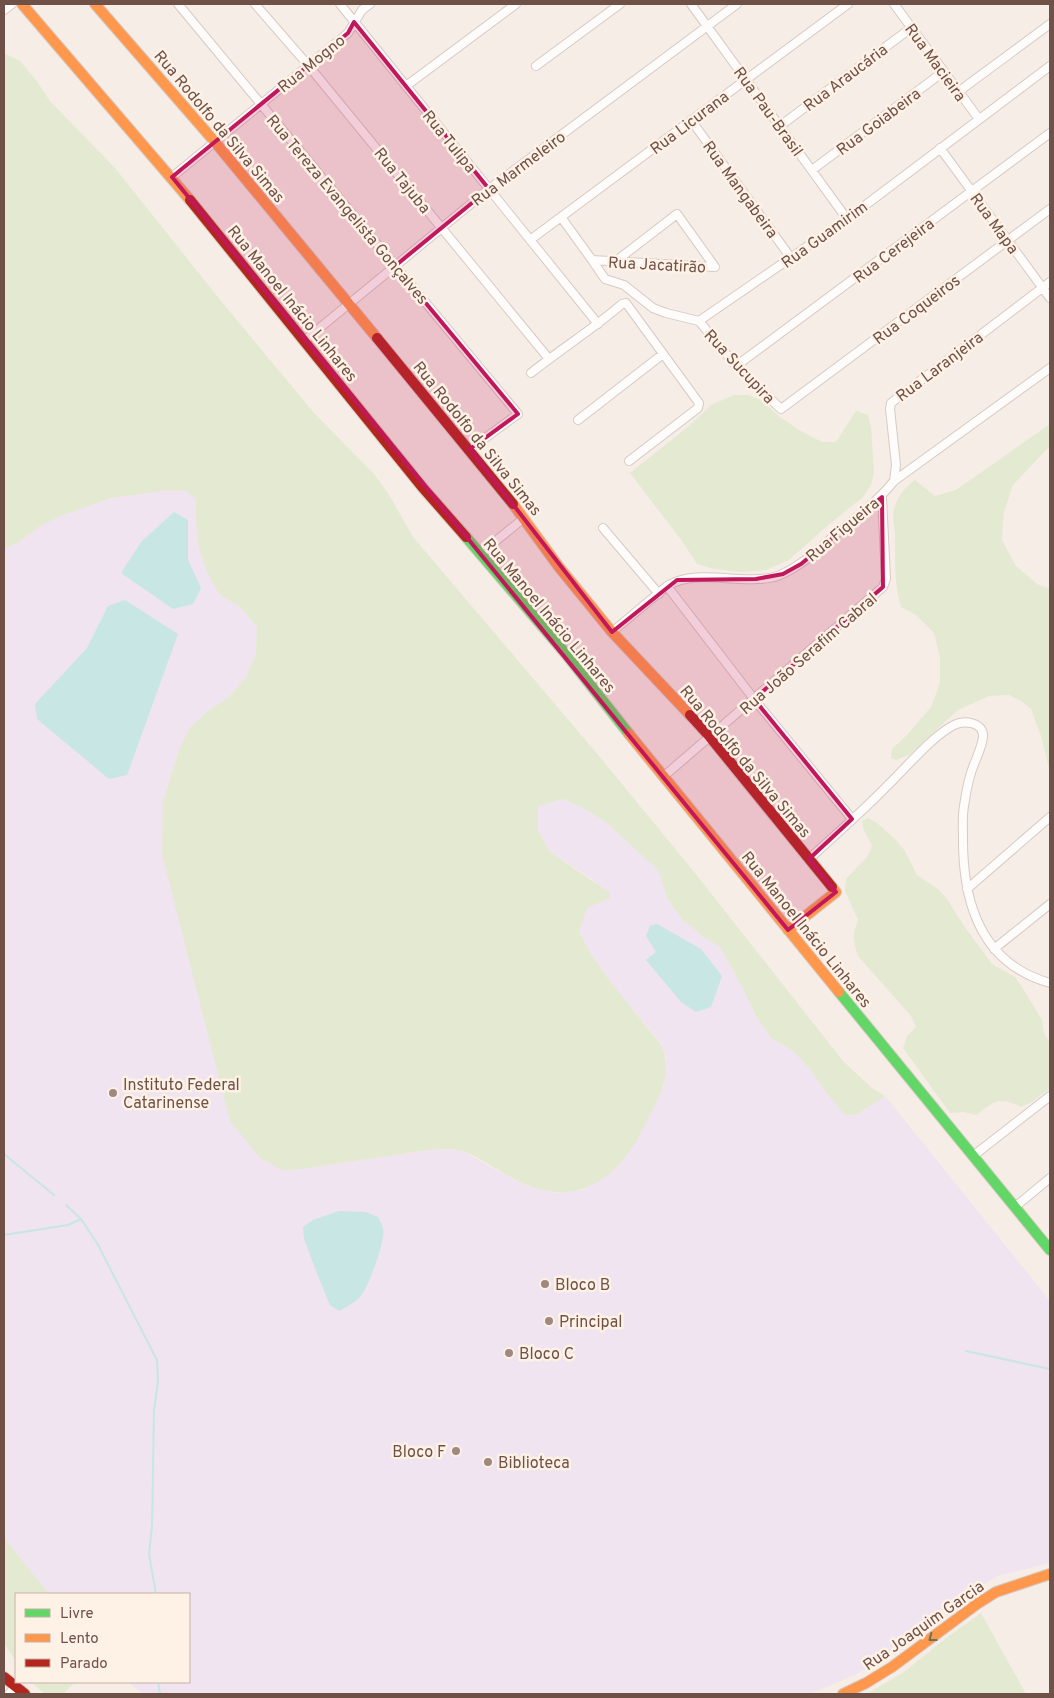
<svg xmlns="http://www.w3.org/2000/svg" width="1054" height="1698" font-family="Overpass,sans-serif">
<rect width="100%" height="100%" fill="#f5ede6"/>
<!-- education -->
<path fill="#efe4ef" d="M186 490 196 499V523L219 594 240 607 257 627 256 654 246 677 229 697 208 711 179 750 163 801 162 854 294 1170 436 1149 461 1150 514 1180 526 1185 557 1193 583 1190 605 1177 664 1086 666 1058 662 1045 606 976 591 954 579 932 587 907 610 898 592 879 550 852 538 831V806L563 799 587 810 608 824 660 871 667 898 682 919 702 936 720 947 745 993 756 1016 771 1038 793 1051 810 1069 824 1090 856 1115 885 1096 1050 1301V1563L998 1576 966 1594 893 1651 855 1675 809 1694H143L128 1682H189V1594H49L4 1538V549L19 542 40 526 63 515 111 498 163 491Z"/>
<!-- green -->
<path fill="#e3ead1" d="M4 53 20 61 36 80 50 101 115 168 221 301 314 413 373 473 388 493 413 537 599 756 695 873 843 1061 872 1088 885 1096 856 1115H845L824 1090 810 1069 793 1051 771 1038 756 1016 745 993 720 947 702 936 682 919 667 898 659 871 608 824 587 810 563 799 538 806V831L550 852 610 893V898L587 908 579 932 591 954 606 976 662 1046C673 1079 658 1098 644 1127 616 1183 573 1211 512 1178 501 1172 469 1151 459 1150 438 1147 416 1152 395 1155 362 1160 328 1165 294 1170H281L259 1157 230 1121 162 854 163 801 179 750 189 729 208 711 229 697 246 677 256 654 257 627 240 607 219 594 207 572 199 549 196 523V499L186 491H163L111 498 63 515 40 526 19 542 4 549Z
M734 395H748L761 400 780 417 799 430 822 442H836L856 411 868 415 871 427 874 473 871 485 863 497 827 526 789 560 766 570 740 572 710 568 697 564 682 541 630 473 689 426 711 405Z
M1050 424V448L1047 449 1013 485 1004 512 1002 540 1016 566 1037 584 1050 589V772L1041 736 1031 709 1021 701 1009 695 989 696 958 710 909 755 896 760 891 758 892 749 908 734 931 707 940 683V658L934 633 916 615 901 607C894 583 895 559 895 534 894 522 891 516 896 503 900 493 906 487 915 480L935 496 956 490Z
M868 818 877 823 896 840 905 851 917 875 939 890 947 899 964 926 992 964 1015 977 1022 987 1042 1020 1044 1033 1050 1043V1088L1032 1102 1021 1107C998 1096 995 1101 976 1115L964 1112 950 1113 903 1048 907 1036 916 1027 911 1016 858 956C853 940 852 936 858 920L845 891 846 879 867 857 872 846 864 830 862 821Z
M4 1538 49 1594H16V1661L4 1644Z
M981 1613 1026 1694H867L904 1672 945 1639Z
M32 1682H75L63 1694H44Z"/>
<!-- water -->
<path fill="#c8e6e4" d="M174 512 188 520V560L201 588 193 604 173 609 121 573 141 542Z
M125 600 178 634 127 775 109 779 37 719 35 704 87 648 108 606Z
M657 924 701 949 722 976 711 1007 696 1012 681 1002 646 960 656 952 646 936 650 926Z
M339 1211 365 1212 378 1217C380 1221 382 1225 383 1228 386 1241 368 1289 359 1298 353 1304 346 1307 339 1311L330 1305 320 1281 304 1239 303 1227 313 1220Z"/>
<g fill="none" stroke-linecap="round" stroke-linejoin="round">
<!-- stream -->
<path stroke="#c8e6e4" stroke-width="2" d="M4 1154 54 1195
M66 1205 81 1219 97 1243 157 1360 158 1381 154 1410 152 1526 149 1554 156 1594
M4 1235 68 1225 81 1219
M966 1351 1050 1369
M158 1682 160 1694"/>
<!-- street casing -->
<g stroke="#d6cac4" stroke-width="10">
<path id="street" d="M178 4 518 414 470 449
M255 4 308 65 549 359
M340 4 598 324
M691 4 847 219
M894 4 979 119
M4 10 12 4
M536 66 620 4
M406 86 516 4
M958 92 1050 24
M691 120 791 258
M780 126 911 28
M940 148 1050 298
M812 170 943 72
M172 177 348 33 362 10 370 4
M561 217 592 260 715 267
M530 240 848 4
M592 260 605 279 624 285 653 308 666 313 699 321 847 219 1050 66
M616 261 677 214 715 267
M699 321 736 366 781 409 1050 209
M305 340 489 189 737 4
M736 366 1050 133
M531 373C561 349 593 329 622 304L626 303 699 403 698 408 629 461
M578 420 663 354
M894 481 896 465 890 409 891 403 1050 282
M603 528 659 594
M480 554 524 518
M667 586 754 699 852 819
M612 632 667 586C694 570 727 581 757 579 765 579 773 578 780 575 801 566 818 550 835 535 856 518 877 502 894 481L1050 368
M663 777 883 587 886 579 882 497
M809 859C835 835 862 812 887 786 906 768 931 737 954 725 964 720 984 722 983 737 982 746 978 754 975 762 969 775 966 792 964 806 962 817 963 829 963 840 963 904 982 964 1050 983
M967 889 1050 817
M994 949 1050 904
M973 1156 1050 1096
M1015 1207 1050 1178
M9 1694 16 1686"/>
</g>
<!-- fast casing -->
<g stroke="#d5c9c2" stroke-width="12">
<path id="fast" d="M466 537 566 654 629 734
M839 992 1050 1250"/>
</g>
<!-- slow casing -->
<g stroke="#d5c9c2" stroke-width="12">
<path id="slow" d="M22 4 190 200
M95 4 215 142 377 338
M513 504 559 567 612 632 690 715
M629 734 839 992
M788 930 836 892 832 887
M843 1694 866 1683 892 1667 977 1604 996 1592 1050 1574"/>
</g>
<!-- jam casing -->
<g stroke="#d5c9c2" stroke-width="12">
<path id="jam" d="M190 200 423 488 466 537
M377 338 513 504
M690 715 710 737 832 887
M4 1677 25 1694"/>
</g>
<!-- street -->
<use href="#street" stroke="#fefcfb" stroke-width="8"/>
<!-- fast -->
<use href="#fast" stroke="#63d668" stroke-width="10"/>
<!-- slow -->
<use href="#slow" stroke="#ff974d" stroke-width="10"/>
<!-- jam -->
<use href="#jam" stroke="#b3261e" stroke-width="10"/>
</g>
<!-- one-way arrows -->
<defs><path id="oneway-chevron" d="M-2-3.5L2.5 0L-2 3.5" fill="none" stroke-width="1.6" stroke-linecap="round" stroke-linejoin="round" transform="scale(1.25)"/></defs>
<use stroke="#6d7250" href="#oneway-chevron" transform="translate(932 1638) rotate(143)"/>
<!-- marked area -->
<path fill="#c2185b" fill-opacity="0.2" stroke="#c2185b" stroke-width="4" stroke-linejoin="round" d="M354 22 489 189 395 266 518 414 470 449 612 632 677 580 756 579 783 574 801 564 882 497 883 587 754 699 852 819 809 859 836 892 788 930 172 177 348 33Z"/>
<!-- markers -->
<g fill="#9f887f" stroke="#fef1e5" stroke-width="2">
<circle cx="113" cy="1093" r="5"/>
<circle cx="545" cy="1284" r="5"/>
<circle cx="549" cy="1321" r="5"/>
<circle cx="509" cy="1353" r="5"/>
<circle cx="456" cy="1451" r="5"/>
<circle cx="488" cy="1462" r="5"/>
</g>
<g text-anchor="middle" stroke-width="5" stroke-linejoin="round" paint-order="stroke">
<!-- street labels -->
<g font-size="16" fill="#705148" stroke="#fef1e5">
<text transform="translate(936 62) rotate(54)" y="6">Rua Macieira</text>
<text transform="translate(311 63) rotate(-39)" y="6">Rua Mogno</text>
<text transform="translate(845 77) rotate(-37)" y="6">Rua Araucária</text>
<text transform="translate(769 111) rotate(54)" y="6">Rua Pau-Brasil</text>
<text transform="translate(878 121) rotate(-37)" y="6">Rua Goiabeira</text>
<text transform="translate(689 122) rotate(-37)" y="6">Rua Licurana</text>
<text transform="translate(220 126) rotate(50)" y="6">Rua Rodolfo da Silva Simas</text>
<text transform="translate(450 141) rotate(51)" y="6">Rua Tulipa</text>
<text transform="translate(518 168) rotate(-37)" y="6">Rua Marmeleiro</text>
<text transform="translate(403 180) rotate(51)" y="6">Rua Tajuba</text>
<text transform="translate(741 189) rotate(54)" y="6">Rua Mangabeira</text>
<text transform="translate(348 209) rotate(50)" y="6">Rua Tereza Evangelista Gonçalves</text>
<text transform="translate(995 223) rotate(54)" y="6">Rua Mapa</text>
<text transform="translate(824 234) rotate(-36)" y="6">Rua Guamirim</text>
<text transform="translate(893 250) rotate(-37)" y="6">Rua Cerejeira</text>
<text transform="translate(657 264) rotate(3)" y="6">Rua Jacatirão</text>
<text transform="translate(293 303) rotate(51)" y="6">Rua Manoel Inácio Linhares</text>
<text transform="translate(916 309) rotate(-37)" y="6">Rua Coqueiros</text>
<text transform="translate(740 366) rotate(47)" y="6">Rua Sucupira</text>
<text transform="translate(939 366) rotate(-37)" y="6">Rua Laranjeira</text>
<text transform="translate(478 438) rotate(51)" y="6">Rua Rodolfo da Silva Simas</text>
<text transform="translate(842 529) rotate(-40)" y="6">Rua Figueira</text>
<text transform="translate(550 615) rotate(50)" y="6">Rua Manoel Inácio Linhares</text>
<text transform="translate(808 653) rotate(-41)" y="6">Rua João Serafim Cabral</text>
<text transform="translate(746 761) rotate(50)" y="6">Rua Rodolfo da Silva Simas</text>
<text transform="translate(807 929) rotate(51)" y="6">Rua Manoel Inácio Linhares</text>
<text transform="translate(923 1625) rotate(-35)" y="6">Rua Joaquim Garcia</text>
</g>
<!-- poi labels -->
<g font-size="16" fill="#705148" stroke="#fef1e5" text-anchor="start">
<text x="123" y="1090">Instituto Federal<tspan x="123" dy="18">Catarinense</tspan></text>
<text x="555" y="1290">Bloco B</text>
<text x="559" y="1327">Principal</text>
<text x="519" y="1359">Bloco C</text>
<text x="446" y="1457" text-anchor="end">Bloco F</text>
<text x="498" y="1468">Biblioteca</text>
</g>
</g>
<!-- border -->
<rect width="1054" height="1698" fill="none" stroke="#705148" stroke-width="10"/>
<!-- legend -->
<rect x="15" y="1593" width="175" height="90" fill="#fef1e5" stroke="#c5b1a6"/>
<rect x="25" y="1609" width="25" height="8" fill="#63d668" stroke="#c5b1a6"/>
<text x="60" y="1618" font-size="15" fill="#705148">Livre</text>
<rect x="25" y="1634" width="25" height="8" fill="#ff974d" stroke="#c5b1a6"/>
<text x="60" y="1643" font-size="15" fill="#705148">Lento</text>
<rect x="25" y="1659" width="25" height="8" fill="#b3261e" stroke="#c5b1a6"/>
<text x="60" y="1668" font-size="15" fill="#705148">Parado</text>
</svg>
